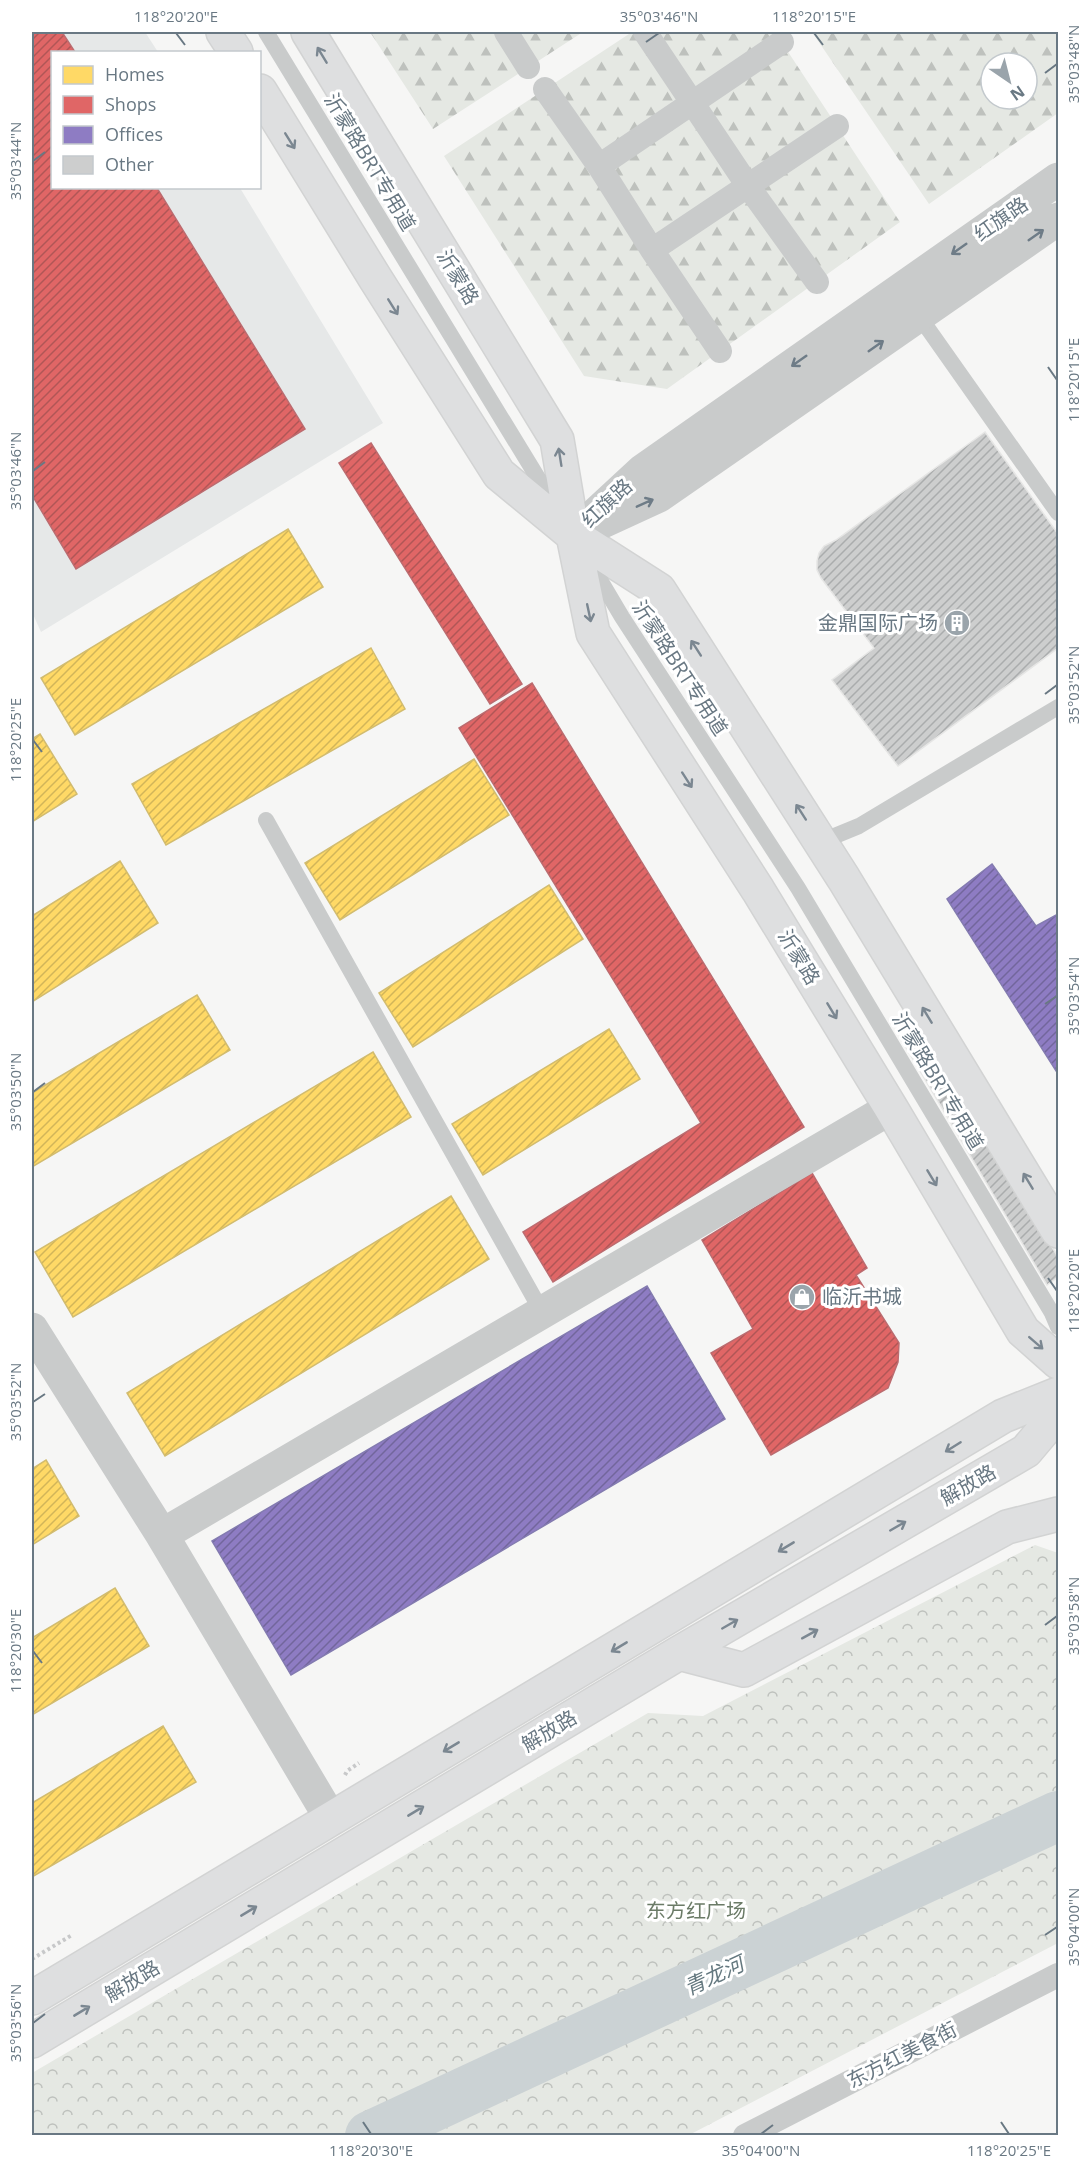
<svg xmlns="http://www.w3.org/2000/svg" width="1090" height="2167" font-family="'Open Sans','Noto Sans SC',sans-serif">
<defs>
<pattern id="forest-firs" width="22" height="20" patternUnits="userSpaceOnUse" patternTransform="scale(1.5)"><rect width="22" height="20" fill="#e5e8e3"/><path d="M5 1l3.5 6h-7zM16 11l3.5 6h-7z" fill="#bec1bd"/></pattern>
<pattern id="park-crowns" width="20" height="18" patternUnits="userSpaceOnUse" patternTransform="scale(1.5)"><rect width="20" height="18" fill="#e5e8e3"/><path d="M2 6a3 3 0 1 1 6 0M12 15a3 3 0 1 1 6 0" fill="none" stroke="#bec1bd"/></pattern>
<pattern id="homes-hatch" width="6" height="6" patternUnits="userSpaceOnUse" patternTransform="scale(1.5)"><rect width="6" height="6" fill="#ffd966"/><path d="M-1 1l2-2M0 6l6-6M5 7l2-2" fill="none" stroke="#d2b559"/></pattern>
<pattern id="shops-hatch" width="6" height="6" patternUnits="userSpaceOnUse" patternTransform="scale(1.5)"><rect width="6" height="6" fill="#e06666"/><path d="M-1 1l2-2M0 6l6-6M5 7l2-2" fill="none" stroke="#b05656"/></pattern>
<pattern id="offices-hatch" width="6" height="6" patternUnits="userSpaceOnUse" patternTransform="scale(1.5)"><rect width="6" height="6" fill="#8e7cc3"/><path d="M-1 1l2-2M0 6l6-6M5 7l2-2" fill="none" stroke="#72669c"/></pattern>
<pattern id="building-hatch" width="6" height="6" patternUnits="userSpaceOnUse" patternTransform="scale(1.5)"><rect width="6" height="6" fill="#cdcece"/><path d="M-1 1l2-2M0 6l6-6M5 7l2-2" fill="none" stroke="#aaacad"/></pattern>
</defs>
<rect width="100%" height="100%" fill="#f6f6f5"/>
<!-- built -->
<path fill="#e6e8e8" d="M32 32H145L158 52H52V188H240L383 423 41 632 32 612Z"/>
<!-- forest -->
<path fill="url(#forest-firs)" fill-rule="evenodd" d="M370 32H583L433 129Z
M632 32H775L900 222 667 389 584 376 444 156Z
M812 32H1058V113L929 204ZM991 63H1027V99H991Z"/>
<!-- park -->
<path fill="url(#park-crowns)" d="M1035 1545 1058 1553V1943L689 2135H32V2073L648 1713 703 1716Z"/>
<!-- homes -->
<path fill="url(#homes-hatch)" stroke="#d2bc6f" stroke-width="1.5" d="M288 529 323 587 75 735 41 678Z
M371 648 405 709 166 845 132 784Z
M40 734 77 794 32 822V739Z
M474 759 509 815 340 920 305 863Z
M120 861 158 923 32 1002V916Z
M549 885 583 939 413 1047 379 993Z
M197 995 230 1050 32 1167V1093Z
M609 1029 640 1079 483 1175 452 1124Z
M373 1052 411 1117 73 1317 35 1252Z
M451 1196 489 1259 165 1456 127 1393Z
M46 1460 79 1516 32 1545V1469Z
M115 1588 149 1646 32 1715V1638Z
M163 1726 196 1782 32 1877V1803Z"/>
<!-- shops -->
<path fill="url(#shops-hatch)" stroke="#bc6b6f" stroke-width="1.5" d="M32 32H62L75 52H52V188H157L305 429 76 569 32 495Z
M371 443 522 684 490 704 339 463Z
M532 683 804 1127 553 1282 523 1232 701 1123 459 728Z
M812 1173 867 1268 856 1275 899 1343 898 1362 888 1388 771 1455 711 1353 753 1329 702 1240Z"/>
<!-- offices -->
<path fill="url(#offices-hatch)" stroke="#837bb0" stroke-width="1.5" d="M992 864 1036 926 1058 914V1074L947 899Z
M647 1286 725 1419 291 1675 212 1541Z"/>
<g fill="none" stroke-linecap="round" stroke-linejoin="round">
<!-- river -->
<path stroke="#cbd2d4" stroke-width="50" d="M370 2136 1058 1816"/>
</g>
<!-- building -->
<path fill="url(#building-hatch)" stroke="#e6e6e5" stroke-width="1.5" d="M985 432 1058 534V648L898 766 832 680 874 648 821 578 817 570V561L819 553 824 546 836 540Z
M921 1028 1058 1257V1277L1047 1285 901 1039 910 1033Z"/>
<g fill="none" stroke-linecap="round" stroke-linejoin="round">
<!-- primary casing -->
<g stroke="#d2d3d3" stroke-width="36">
<path id="primary" d="M223 32 236 52
M308 32 557 440 573 535 593 633 758 890 891 1108 1023 1331 1058 1362
M260 91 375 278 499 474 573 535 659 590 844 879 1058 1231
M679 1653 744 1670 1007 1527 1058 1514
M32 1998 1003 1416 1058 1394
M32 2041 679 1653 1026 1451 1058 1413"/>
</g>
<!-- path -->
<path stroke="#c7c8c9" stroke-width="4" stroke-dasharray="3 3" stroke-linecap="butt" d="M345 1775 347 1771 359 1763
M32 1959 72 1935"/>
<!-- service -->
<path stroke="#c9cbcb" stroke-width="16" d="M266 32 558 511
M919 316 1058 513
M587 558 622 617 798 888 1052 1313 1058 1327
M266 820 542 1312
M820 842 859 826 1058 707"/>
<!-- pedestrian -->
<path stroke="#c9cbcb" stroke-width="24" d="M506 32 528 67
M645 32 748 186 817 282
M545 89 599 166 782 42
M599 166 652 250
M720 351 652 250 837 126
M745 2136 1058 1975"/>
<!-- minor -->
<path stroke="#c9cbcb" stroke-width="33" d="M32 1329 162 1535 331 1819
M162 1535 891 1108"/>
<!-- tertiary -->
<path stroke="#c9cbcb" stroke-width="33" d="M596 525 659 496 1058 219
M573 535 642 471 1058 179"/>
<!-- primary -->
<use href="#primary" stroke="#dedfe0" stroke-width="33"/>
</g>
<!-- one-way arrows -->
<defs><path id="oneway-shaft" d="M-6 0H5M1.5-3L5.5 0L1.5 3" fill="none" stroke-width="1.6" stroke-linecap="round" stroke-linejoin="round" transform="scale(1.5)"/></defs>
<g stroke="#7b8791">
<use href="#oneway-shaft" transform="translate(322 55) rotate(-121)"/>
<use href="#oneway-shaft" transform="translate(290 141) rotate(58)"/>
<use href="#oneway-shaft" transform="translate(393 307) rotate(58)"/>
<use href="#oneway-shaft" transform="translate(560 457) rotate(-99)"/>
<use href="#oneway-shaft" transform="translate(589 613) rotate(78)"/>
<use href="#oneway-shaft" transform="translate(696 648) rotate(-123)"/>
<use href="#oneway-shaft" transform="translate(687 780) rotate(57)"/>
<use href="#oneway-shaft" transform="translate(801 812) rotate(-123)"/>
<use href="#oneway-shaft" transform="translate(832 1011) rotate(59)"/>
<use href="#oneway-shaft" transform="translate(927 1015) rotate(-121)"/>
<use href="#oneway-shaft" transform="translate(932 1178) rotate(59)"/>
<use href="#oneway-shaft" transform="translate(1028 1181) rotate(-121)"/>
<use href="#oneway-shaft" transform="translate(1036 1343) rotate(41)"/>
<use href="#oneway-shaft" transform="translate(953 1447) rotate(148)"/>
<use href="#oneway-shaft" transform="translate(898 1526) rotate(-30)"/>
<use href="#oneway-shaft" transform="translate(786 1547) rotate(149)"/>
<use href="#oneway-shaft" transform="translate(730 1624) rotate(-30)"/>
<use href="#oneway-shaft" transform="translate(810 1634) rotate(-29)"/>
<use href="#oneway-shaft" transform="translate(619 1647) rotate(149)"/>
<use href="#oneway-shaft" transform="translate(451 1747) rotate(149)"/>
<use href="#oneway-shaft" transform="translate(416 1811) rotate(-31)"/>
<use href="#oneway-shaft" transform="translate(249 1911) rotate(-31)"/>
<use href="#oneway-shaft" transform="translate(82 2011) rotate(-31)"/>
</g>
<g stroke="#6e7c87">
<use href="#oneway-shaft" transform="translate(1036 235) rotate(-35)"/>
<use href="#oneway-shaft" transform="translate(959 249) rotate(145)"/>
<use href="#oneway-shaft" transform="translate(876 346) rotate(-35)"/>
<use href="#oneway-shaft" transform="translate(799 361) rotate(145)"/>
<use href="#oneway-shaft" transform="translate(645 503) rotate(-24)"/>
</g>
<!-- ticks -->
<path fill="none" stroke="#697883" stroke-width="2" d="M176 33 185 45M814 33 823 45M646 42 659 33M1045 73 1057 64M33 161 45 152M1048 367 1057 380M33 471 45 462M1045 694 1057 685M33 740 42 752M1045 1004 1057 996M33 1092 45 1083M1048 1278 1057 1291M33 1402 45 1394M1045 1625 1057 1616M33 1651 42 1663M1045 1935 1057 1927M33 2023 45 2014M363 2122 371 2134M1001 2122 1009 2134M761 2134 773 2125"/>
<!-- icons -->
<defs>
<g id="building-disc" transform="scale(1.35)"><circle r="9.5" fill="#9aa4ab" stroke="#fff"/><path d="M-4-6H4V6H1V3H-1V6H-4ZM-2.5-4.3h1.7v1.8h-1.7ZM.8-4.3h1.7v1.8H.8ZM-2.5-1h1.7V.8h-1.7ZM.8-1h1.7V.8H.8Z" fill="#fff"/></g>
<g id="shop-disc" transform="scale(1.35)"><circle r="9.5" fill="#9aa4ab" stroke="#fff"/><path d="M-5-2.5h2.3a2.7 3.5 0 0 1 5.4 0H5L5.5 6h-11ZM-1.5-2.5h3a1.5 2.3 0 0 0-3 0Z" fill="#fff"/></g>
</defs>
<g fill-rule="evenodd">
<use href="#building-disc" x="957" y="623"/>
<use href="#shop-disc" x="802" y="1297"/>
</g>
<g text-anchor="middle" stroke-width="6" stroke-linejoin="round" paint-order="stroke">
<!-- street labels -->
<g font-size="20" fill="#697883" stroke="#fff">
<text transform="translate(370 162) rotate(59)" y="7">沂蒙路BRT专用道</text>
<text transform="translate(1001 219) rotate(-35)" y="7">红旗路</text>
<text transform="translate(458 277) rotate(59)" y="7">沂蒙路</text>
<text transform="translate(607 503) rotate(-43)" y="7">红旗路</text>
<text transform="translate(680 668) rotate(57)" y="7">沂蒙路BRT专用道</text>
<text transform="translate(799 957) rotate(59)" y="7">沂蒙路</text>
<text transform="translate(938 1081) rotate(59)" y="7">沂蒙路BRT专用道</text>
<text transform="translate(968 1485) rotate(-30)" y="7">解放路</text>
<text transform="translate(549 1731) rotate(-31)" y="7">解放路</text>
<text transform="translate(132 1981) rotate(-31)" y="7">解放路</text>
<text transform="translate(902 2055) rotate(-27)" y="7">东方红美食街</text>
</g>
<!-- poi labels -->
<g font-size="20" fill="#697883" stroke="#fff" text-anchor="end">
<text x="938" y="630">金鼎国际广场</text>
<text x="822" y="1304" text-anchor="start">临沂书城</text>
</g>
<!-- park labels -->
<g font-size="20" fill="#6b7b67" stroke="#fff">
<text x="696" y="1918">东方红广场</text>
</g>
<!-- water labels -->
<g font-size="21" font-style="italic" fill="#64787f" stroke="#fff">
<text transform="translate(714 1976) rotate(-25)" y="7">青龙河</text>
</g>
</g>
<!-- border -->
<rect width="1090" height="2167" fill="none" stroke="#ffffff" stroke-width="66"/>
<!-- legend -->
<rect x="51" y="51" width="210" height="138" fill="#ffffff" stroke="#c3c9cd" stroke-width="1.5"/>
<rect x="63" y="66" width="30" height="18" fill="#ffd966" stroke="#c3c9cd" stroke-width="1.5"/>
<text x="105" y="81" font-size="18" fill="#697883">Homes</text>
<rect x="63" y="96" width="30" height="18" fill="#e06666" stroke="#c3c9cd" stroke-width="1.5"/>
<text x="105" y="111" font-size="18" fill="#697883">Shops</text>
<rect x="63" y="126" width="30" height="18" fill="#8e7cc3" stroke="#c3c9cd" stroke-width="1.5"/>
<text x="105" y="141" font-size="18" fill="#697883">Offices</text>
<rect x="63" y="156" width="30" height="18" fill="#cdcece" stroke="#c3c9cd" stroke-width="1.5"/>
<text x="105" y="171" font-size="18" fill="#697883">Other</text>
<!-- north arrow -->
<g transform="translate(1009 81) rotate(145)"><circle r="28" fill="#ffffff" stroke="#c3c9cd" stroke-width="1.5"/>
<path d="M0-4.5L10 22L0 15L-10 22Z" fill="#9aa4ab"/>
<text y="-9" font-size="16" font-weight="bold" text-anchor="middle" fill="#697883">N</text>
</g>
<rect x="33" y="33" width="1024" height="2101" fill="none" stroke="#697883" stroke-width="2"/>
<g font-size="15" text-anchor="middle" fill="#697883">
<text x="176" y="22">118°20'20"E</text>
<text x="659" y="22">35°03'46"N</text>
<text x="814" y="22">118°20'15"E</text>
<text transform="translate(1074 64) rotate(-90)" y="5">35°03'48"N</text>
<text transform="translate(16 161) rotate(-90)" y="5">35°03'44"N</text>
<text transform="translate(1074 380) rotate(-90)" y="5">118°20'15"E</text>
<text transform="translate(16 471) rotate(-90)" y="5">35°03'46"N</text>
<text transform="translate(1074 685) rotate(-90)" y="5">35°03'52"N</text>
<text transform="translate(16 740) rotate(-90)" y="5">118°20'25"E</text>
<text transform="translate(1074 996) rotate(-90)" y="5">35°03'54"N</text>
<text transform="translate(16 1092) rotate(-90)" y="5">35°03'50"N</text>
<text transform="translate(1074 1291) rotate(-90)" y="5">118°20'20"E</text>
<text transform="translate(16 1402) rotate(-90)" y="5">35°03'52"N</text>
<text transform="translate(1074 1616) rotate(-90)" y="5">35°03'58"N</text>
<text transform="translate(16 1651) rotate(-90)" y="5">118°20'30"E</text>
<text transform="translate(1074 1927) rotate(-90)" y="5">35°04'00"N</text>
<text transform="translate(16 2023) rotate(-90)" y="5">35°03'56"N</text>
<text x="371" y="2156">118°20'30"E</text>
<text x="761" y="2156">35°04'00"N</text>
<text x="1009" y="2156">118°20'25"E</text>
</g>
</svg>
